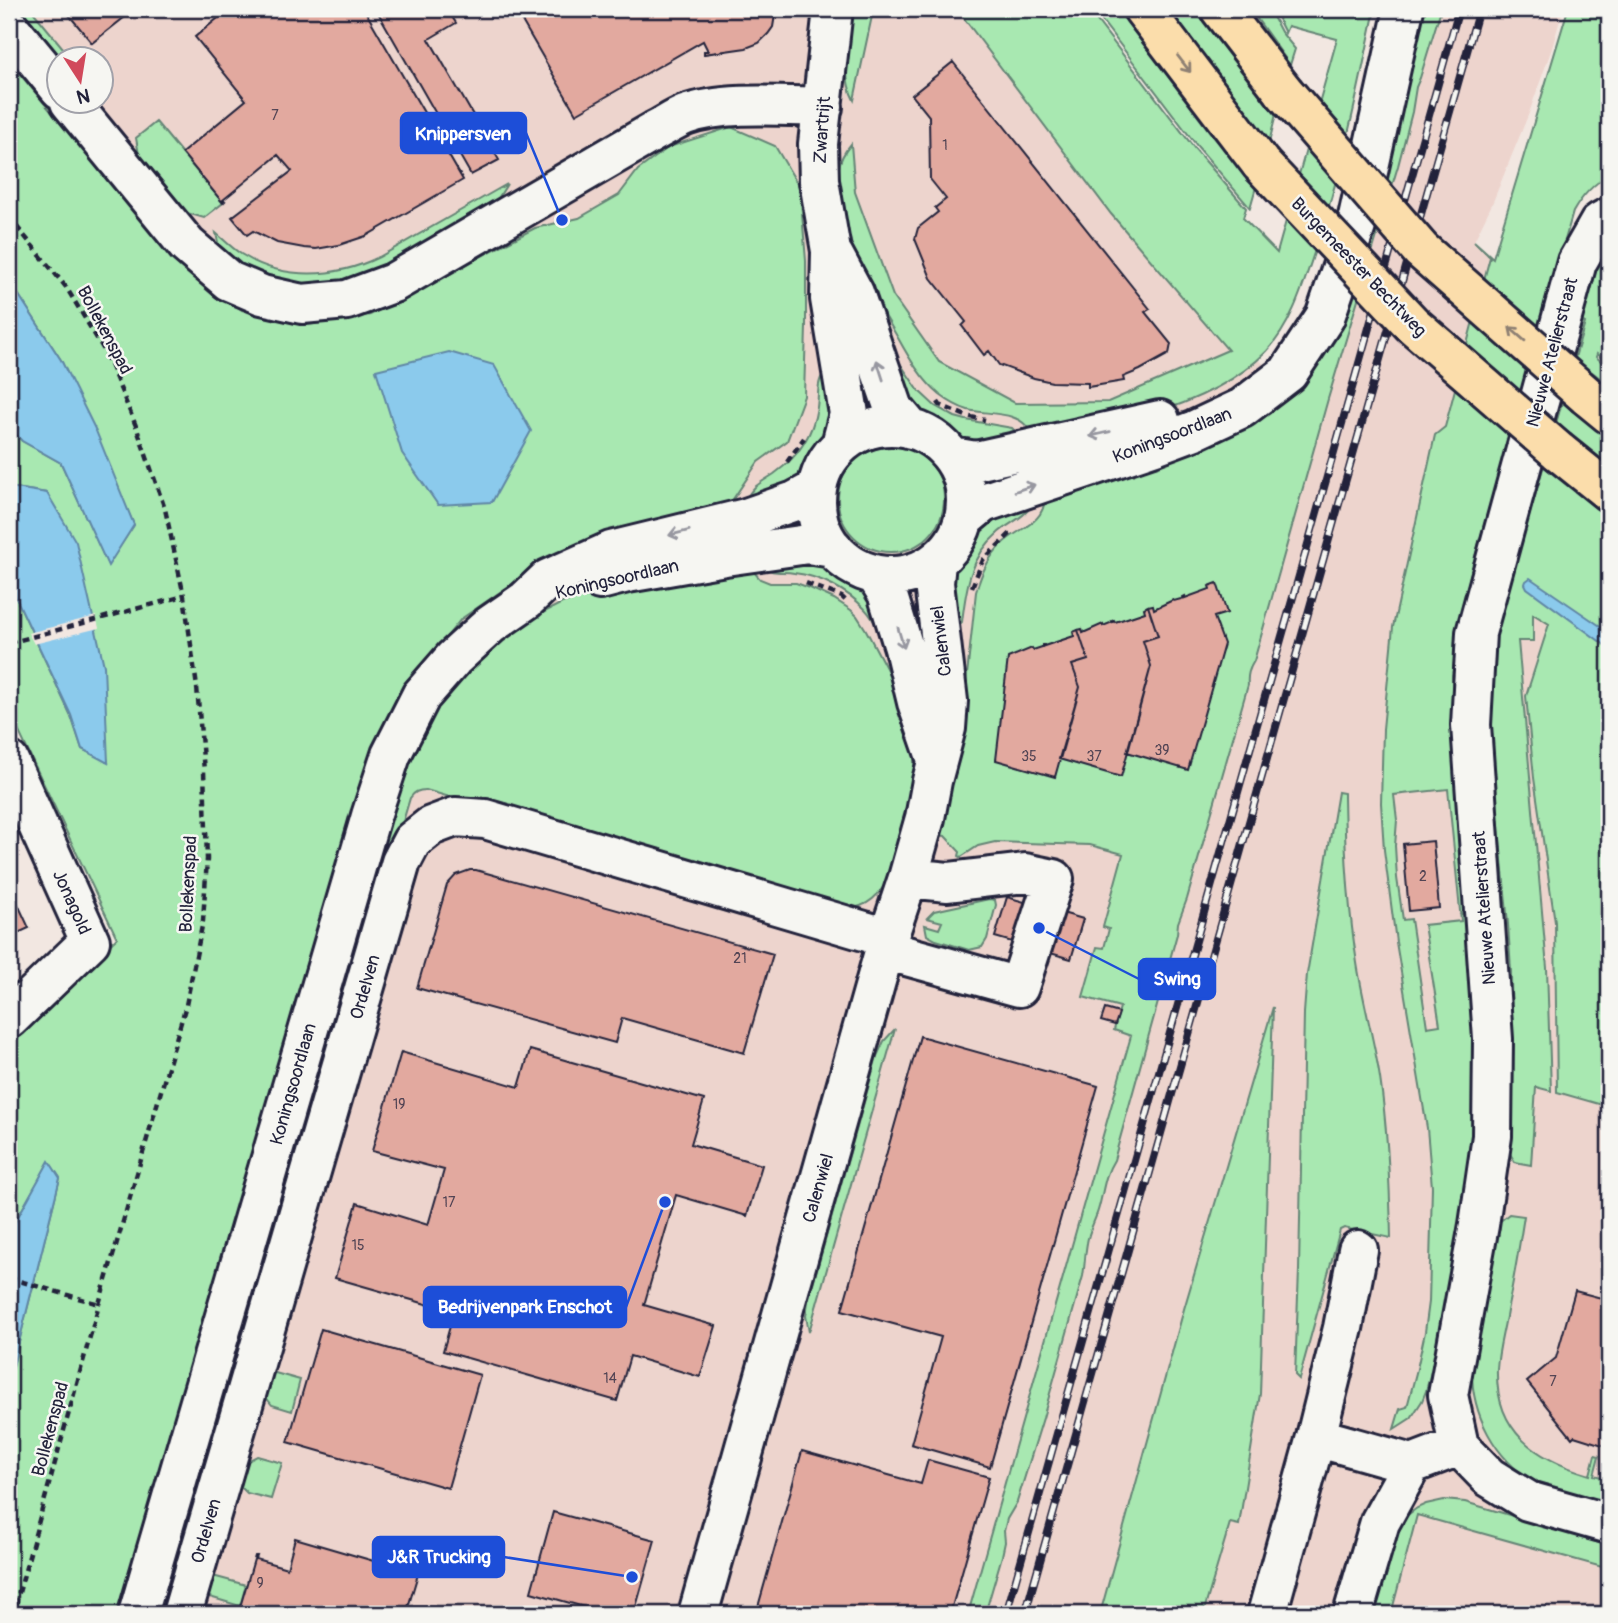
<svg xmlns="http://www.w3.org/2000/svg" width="1618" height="1623" font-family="Pangolin,sans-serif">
<rect width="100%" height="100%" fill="#f2e7e1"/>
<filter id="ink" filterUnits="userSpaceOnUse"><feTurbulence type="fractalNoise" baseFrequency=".0143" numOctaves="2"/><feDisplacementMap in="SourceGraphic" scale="14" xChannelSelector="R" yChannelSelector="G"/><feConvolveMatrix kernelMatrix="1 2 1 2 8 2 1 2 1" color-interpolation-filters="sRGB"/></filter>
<g filter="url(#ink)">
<!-- built -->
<path fill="#edd4cd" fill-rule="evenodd" d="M9 9H969L1202 303 1316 416 975 1614H117L358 789 399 696 461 619 522 577 606 538 725 511 758 462 787 441 804 396 806 261 800 187 775 146 638 170 619 195 579 218 535 228 370 315 308 325 242 310 177 262 9 61ZM60 60H102V102H60Z
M1441 9H1563L1552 48 1529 113 1492 204 1474 241 1490 257 1445 427 1435 435 1401 586 1393 627 1391 649 1448 443 1609 566V1614H1127L1269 1097 1272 1011 1184 1309 1100 1614H985L1002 1556 1005 1542 1004 1531 1007 1519 1017 1502 1043 1418 1083 1276 1087 1257V1244L1094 1220 1099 1208 1107 1173 1114 1160 1177 934 1178 923 1187 899 1214 807 1249 668 1255 661 1328 399 1397 167 1412 112 1416 87 1420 78ZM1338 792 1343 793 1345 820 1317 918Z"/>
<!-- green -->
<path fill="#a8e8b1" stroke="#658576" stroke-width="2" fill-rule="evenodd" d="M14 9H31L72 59C45 53 31 29 14 9Z
M853 9H880L872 16 854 100C839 72 852 39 853 9Z
M957 9H1088L1195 149 1246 208 1243 218 1277 253 1337 39 1288 26 1285 33 1273 9H1375C1358 92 1341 175 1313 256 1302 289 1291 325 1267 351 1236 383 1189 403 1146 416 1135 419 1122 420 1109 421 1083 425 1057 429 1031 432 1019 410 989 415 968 410 958 407 948 401 940 395 922 380 909 358 898 338 870 291 850 256 841 200 839 189 836 178 839 168 840 159 845 151 851 144L855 192 893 296 939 362 1015 403 1108 402 1228 350 1111 214Z
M1093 9H1117L1212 135 1256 187 1250 208 1198 147Z
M1165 9H1194L1276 114 1269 143Z
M1250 9H1269L1281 32 1295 49 1290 65Z
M1415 9H1441L1420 78 1416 87 1412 112 1398 166 1328 399 1254 661C1249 669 1247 675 1248 685L1187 899 1178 923 1177 934 1114 1160C1104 1176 1104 1189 1099 1207 1096 1219 1089 1230 1087 1243 1085 1254 1085 1264 1083 1276L1043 1418 1017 1502 1007 1519 1004 1531 1005 1542 1002 1556 985 1614H968L1131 1036 1114 1030 1120 1007 1083 997 1097 947 1104 948 1109 929 1103 927 1123 854 1090 845 995 842 978 846 961 857 959 856 960 852 945 836 939 835 958 758 976 592C981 574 988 557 1002 544 1018 528 1044 524 1045 498L1288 387Z
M1568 9H1609V175C1593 184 1582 196 1573 212L1473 564 1462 609 1452 675 1454 732 1470 905 1461 914H1471L1474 949V1114L1465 1203 1441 1333 1426 1391 1422 1401 1411 1418 1394 1429 1400 1409 1407 1407 1417 1369 1425 1332 1429 1302 1432 1187 1427 1128 1396 942 1384 850 1381 803 1383 729 1393 627 1435 435 1445 427 1490 257 1474 241 1493 258ZM1448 789 1461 921 1424 925 1440 1025 1427 1027 1411 919 1403 920 1397 878 1395 846 1397 820 1394 795Z
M9 61 177 262 242 310 308 325 370 315 535 228 579 218 619 195 638 170 669 147 731 127 775 146 800 188 806 261V327L804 396 787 441 758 462 725 511 606 538 522 577 461 619 399 696 358 789 117 1614H9V1382L60 1178 49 1162 9 1233V1040L117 938 9 711V587L18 602 71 716 82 749 108 762 46 493 9 487V427L22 441 61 463 108 565 134 525 61 360 9 280Z
M156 122 223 203 204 218 187 213 179 208 142 163 139 155 136 138Z
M507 184 497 200 491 205 388 266 358 279 310 286 277 281 234 264 219 247 216 233C224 240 232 248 241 254 283 281 336 278 379 257Z
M1609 252V365L1597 354 1596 357 1609 368V385L1592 372 1580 416 1609 439V468L1574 439 1563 480 1609 517V1107L1557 1092 1555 922 1534 778 1526 696 1549 624 1533 614V641H1518L1547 968 1551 1091 1536 1087 1531 1165 1515 1162 1509 1152 1512 1064 1511 971 1508 924 1490 733 1488 661 1588 288 1596 269ZM1583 322 1585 323 1526 527 1525 526Z
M895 356 919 391 935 406 955 417 966 420 1012 428 1020 436 992 445 965 440 957 436 909 403Z
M826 371 836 391 823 440 794 482 746 500C752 486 762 482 774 474 785 466 797 455 804 443 811 432 815 420 817 407 819 394 816 380 826 371Z
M838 499a53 53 0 1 1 106 0a53 53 0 1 1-106 0Z
M1032 505C1024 518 1009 523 998 533 970 557 966 588 962 622L957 627 945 605 954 566 965 552 984 521Z
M822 561 867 592 885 642C879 631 874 618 865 609 847 590 820 576 794 573 782 571 772 574 763 567Z
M753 571 760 579 770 583H796L810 588 834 599 851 610 857 616 866 630 895 685 914 748V765L911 797 889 878C875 903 862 909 834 911L426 790C418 790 414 792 410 798L316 1116 173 1614H159L302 1111 403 770 431 715 445 696 491 646 525 622 562 603 599 589Z
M1338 792 1344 793V798C1345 854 1348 908 1357 963 1363 1002 1374 1040 1380 1078 1388 1132 1390 1184 1391 1238L1344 1228 1340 1230 1299 1379 1295 1375 1299 1270 1304 1013 1307 974Z
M989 899 995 900 996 905 987 939 982 947 969 950 936 940 927 935 925 925 939 929 942 922 927 918 934 911Z
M1273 1007 1260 1394 1239 1525 1230 1523 1203 1614H1100L1184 1309Z
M895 1029 809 1332 806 1316 808 1301 877 1056 884 1041Z
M1509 1214 1524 1216C1519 1248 1514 1280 1507 1311 1504 1330 1498 1350 1497 1369 1495 1432 1536 1459 1590 1475L1595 1455 1599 1456 1594 1475 1609 1479V1507C1586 1500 1560 1495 1538 1484 1495 1461 1470 1413 1472 1365 1474 1338 1482 1312 1487 1286 1492 1265 1495 1244 1498 1223Z
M268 1371 300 1380 292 1411 272 1405 261 1391Z
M257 1456 282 1463 271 1499 247 1493 235 1481 240 1465Z
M1444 1500 1465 1502 1609 1544V1569L1417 1515 1391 1614H1369L1394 1525 1417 1508 1426 1504Z
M209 1575 246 1585 240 1606 203 1595Z"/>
<!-- water -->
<path fill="#8bcaec" stroke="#6187a5" stroke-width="2" d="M9 280 61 360 96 431 134 525 108 566 61 463 22 441 9 427Z
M449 352 494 365 531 431 492 502 438 505 402 453 376 370Z
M9 487 47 493 76 542 104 666 108 763 82 749 71 715 18 602 9 587Z
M1530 578 1609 632V648L1527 588 1525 584 1526 581Z
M49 1161 60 1178 9 1382V1233Z"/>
<!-- pier -->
<path fill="#f2e7e1" d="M96 616 99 628 34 644 28 633Z"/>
<!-- building -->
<path fill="#e2a99f" stroke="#22223b" stroke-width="2" d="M64 9H135L92 43Z
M229 9H364L463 180 366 236 339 245 316 249 304 248 277 243 253 231 247 235 232 217 292 171 278 155 223 200 225 201 223 203 182 153 246 100 195 37Z
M376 9H447L456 23 429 39 499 160 471 175Z
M515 9H776L773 27 768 34 759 43 746 48 704 54V51H708L703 41 576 114Z
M953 62 1150 309 1145 312 1171 344 1169 354 1140 370 1123 377 1124 381 1088 387V383L1052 382 1034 378 999 365 989 351 984 355 962 326 966 322 931 278 915 239 918 228 938 212 935 208 946 199 930 179 929 116 912 95Z
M1217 583 1227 613 1214 617 1224 644 1188 770 1127 752 1151 666 1143 641 1158 636 1148 606 1153 605 1154 609 1173 600 1174 601 1181 599 1184 598 1183 597 1185 596V598L1210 589 1209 586Z
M1148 606 1158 636 1143 641 1151 666 1121 777 1059 759 1080 687 1072 665 1088 660 1078 630 1082 629 1083 633 1103 624V626L1113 622 1112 621 1114 620 1115 622 1145 612 1144 608Z
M1078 630 1088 660 1072 665 1080 687 1055 777 996 760 1008 658 1032 648 1033 650 1042 647V645H1044V646L1074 636 1073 632Z
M1433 841 1439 908 1409 911 1403 844Z
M470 870H476L773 954 744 1053 622 1018 615 1043 417 988 447 885 456 875Z
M1007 897 1083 919 1071 959 995 937Z
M16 900 29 928 9 937 16 951 9 954V903Z
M1105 1009 1119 1013 1115 1025 1101 1021Z
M920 1036 1098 1086 990 1467 911 1444 941 1337 842 1310Z
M530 1050 704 1100 691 1144 762 1165 747 1216 676 1195 644 1305 716 1326 700 1377 630 1356 617 1401 443 1351 454 1312 335 1278 357 1203 428 1225 444 1170 372 1151 401 1052 519 1087Z
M1575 1291 1609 1300V1447L1574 1436 1572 1438 1527 1382 1556 1358Z
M321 1329 480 1375 448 1488 288 1442Z
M802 1451 921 1484 928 1460 989 1477 950 1614H756Z
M553 1512 655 1540 634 1614H609L531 1592Z
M295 1538 418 1574 406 1614H270L240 1607 255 1556H257L256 1559 287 1568Z"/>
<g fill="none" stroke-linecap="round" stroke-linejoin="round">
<!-- minor casing -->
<g stroke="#22223b" stroke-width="44">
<path id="minor" d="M833 9 818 144 819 181 831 251 830 299 849 414 841 445
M9 27 60 89
M70 102 187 245 229 281 262 295 302 304 347 300 393 283 655 131C665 126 675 119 685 115 724 101 781 106 823 107
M1609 217 1600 222 1577 262 1476 633 1471 725 1493 1039 1492 1136 1479 1225 1448 1395 1459 1446 1489 1477 1528 1501 1609 1524
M834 256 854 293 894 409 911 429
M816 501a75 75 0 1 1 150 0a75 75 0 1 1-150 0Z
M952 457 976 461 1160 420
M965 518 983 503 1155 445 1195 430 1242 408 1288 373 1325 317 1356 226 1404 9
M876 575 887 593 904 648 917 702 937 760
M600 580 627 573 725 556 808 544 833 548
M9 761 90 941 9 1019
M885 950 1019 987 1054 879 1025 873 948 882 908 878
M1316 1437 1412 1464
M138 1614 371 816 391 755 421 696 454 658 490 625 526 600 548 579 611 551 746 518 795 501 817 489
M182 1614 401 862 412 841 431 826 455 817 485 819 888 938
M698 1614 888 938 908 878 925 818 932 781 946 728 948 701 934 583 936 562
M1267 1614 1316 1437 1343 1328 1358 1250
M1353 1614 1380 1522 1412 1464 1459 1446"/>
</g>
<!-- major casing -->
<g stroke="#22223b" stroke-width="44">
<path id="major" d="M1143 9 1261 164
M1220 9 1284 92
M1587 396 1609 414
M1558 451 1609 492"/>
</g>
<!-- path -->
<path stroke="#22223b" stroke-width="4.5" stroke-dasharray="7 5" stroke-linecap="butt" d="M9 217 66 287 104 350 136 426 165 509 184 596 197 687 204 771 207 859 203 921 186 1005 99 1304 13 1614
M938 402 940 405 966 416 985 420
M787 462 804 438
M806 583 842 597 848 603
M972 587 983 560 1011 533
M9 643 184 596
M9 1278 99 1304"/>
<!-- minor -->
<use href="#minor" stroke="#f6f6f2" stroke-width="38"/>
<!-- major -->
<use href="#major" stroke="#fbddab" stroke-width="38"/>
<!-- rail casing -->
<g stroke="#22223b" stroke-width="8">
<path id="rail" d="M1006 1614 1459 9
M1025 1614 1479 9"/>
</g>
<!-- rail -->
<use href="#rail" stroke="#f6f6f2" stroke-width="5" stroke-dasharray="16" stroke-linecap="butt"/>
<!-- major-bridge casing -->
<g stroke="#22223b" stroke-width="44" stroke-linecap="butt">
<path id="major-bridge" d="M1284 92 1421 250 1587 396
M1261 164 1412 324 1558 451"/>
</g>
<!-- major-bridge -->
<use href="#major-bridge" stroke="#fbddab" stroke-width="38"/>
</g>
<!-- one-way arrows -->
<defs><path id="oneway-shaft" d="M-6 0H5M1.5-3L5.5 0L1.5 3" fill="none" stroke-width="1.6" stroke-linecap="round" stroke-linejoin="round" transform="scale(1.75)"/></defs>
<g stroke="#8e8073">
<use href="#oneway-shaft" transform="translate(1184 64) rotate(52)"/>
<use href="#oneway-shaft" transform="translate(1517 334) rotate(-139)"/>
</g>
<g stroke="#9797a0">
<use href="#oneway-shaft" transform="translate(880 370) rotate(-108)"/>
<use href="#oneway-shaft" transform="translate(1100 434) rotate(167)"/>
<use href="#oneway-shaft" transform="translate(1025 488) rotate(-19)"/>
<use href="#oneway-shaft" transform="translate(679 533) rotate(166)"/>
<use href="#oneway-shaft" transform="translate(901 638) rotate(73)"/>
</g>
</g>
<g text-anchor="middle" stroke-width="5" stroke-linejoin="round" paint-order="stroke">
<!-- number labels -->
<g font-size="14" fill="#524454">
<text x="275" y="120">7</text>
<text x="945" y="150">1</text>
<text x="1162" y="755">39</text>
<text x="1029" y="761">35</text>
<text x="1094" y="761">37</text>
<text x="1423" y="881">2</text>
<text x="740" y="963">21</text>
<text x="399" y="1109">19</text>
<text x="449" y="1207">17</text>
<text x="358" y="1250">15</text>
<text x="610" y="1383">14</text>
<text x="1553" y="1386">7</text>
<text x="260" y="1588">9</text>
</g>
<!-- street labels -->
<g font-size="18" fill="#22223b" stroke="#f6f6f2">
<text transform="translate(822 130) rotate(-86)" y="6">Zwartrijt</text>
<text transform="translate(1359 267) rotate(46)" y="6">Burgemeester Bechtweg</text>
<text transform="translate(105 330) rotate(62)" y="6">Bollekenspad</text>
<text transform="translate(1552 352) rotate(-75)" y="6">Nieuwe Atelierstraat</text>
<text transform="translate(1172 435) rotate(-21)" y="6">Koningsoordlaan</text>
<text transform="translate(617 579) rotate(-13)" y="6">Koningsoordlaan</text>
<text transform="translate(941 641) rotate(-97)" y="6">Calenwiel</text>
<text transform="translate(188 884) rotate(-87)" y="6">Bollekenspad</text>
<text transform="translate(72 902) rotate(66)" y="6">Jonagold</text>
<text transform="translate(1484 908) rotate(-94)" y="6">Nieuwe Atelierstraat</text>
<text transform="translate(365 987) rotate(-74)" y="6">Ordelven</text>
<text transform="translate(293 1084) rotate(-74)" y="6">Koningsoordlaan</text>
<text transform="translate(818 1188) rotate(-74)" y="6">Calenwiel</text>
<text transform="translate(50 1429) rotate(-75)" y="6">Bollekenspad</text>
<text transform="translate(206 1531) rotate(-74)" y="6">Ordelven</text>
</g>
</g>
<!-- callouts -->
<path fill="none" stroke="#1d4ed8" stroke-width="2.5" d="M562 220L526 133M1039 928L1139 979M665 1202L626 1307M632 1577L504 1557"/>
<g fill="#1d4ed8" stroke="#f6f6f2" stroke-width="2.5">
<circle cx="562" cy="220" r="7"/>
<circle cx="1039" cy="928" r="7"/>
<circle cx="665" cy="1202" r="7"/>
<circle cx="632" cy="1577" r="7"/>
</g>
<g fill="#1d4ed8" stroke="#1d4ed8" stroke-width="2.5">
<rect x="401" y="113" width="125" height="40" rx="7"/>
<rect x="1139" y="959" width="76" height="40" rx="7"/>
<rect x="424" y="1287" width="202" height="40" rx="7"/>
<rect x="373" y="1537" width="131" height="40" rx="7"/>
</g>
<g font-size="19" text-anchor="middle" font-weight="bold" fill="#fff">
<text x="463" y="140">Knippersven</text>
<text x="1177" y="985">Swing</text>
<text x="525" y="1313">Bedrijvenpark Enschot</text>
<text x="439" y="1563">J&amp;R Trucking</text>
</g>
<!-- margin -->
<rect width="1618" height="1623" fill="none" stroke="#f6f6f2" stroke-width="35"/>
<rect x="18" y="18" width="1583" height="1588" fill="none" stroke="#22223b" stroke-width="2.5" filter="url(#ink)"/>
<!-- north arrow -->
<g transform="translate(80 80) rotate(168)"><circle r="33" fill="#f6f6f2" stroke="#a1a1a9" stroke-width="2"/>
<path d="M0-5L12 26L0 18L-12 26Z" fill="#d1495b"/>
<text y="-10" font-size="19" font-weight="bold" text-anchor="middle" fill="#22223b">N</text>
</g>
</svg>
